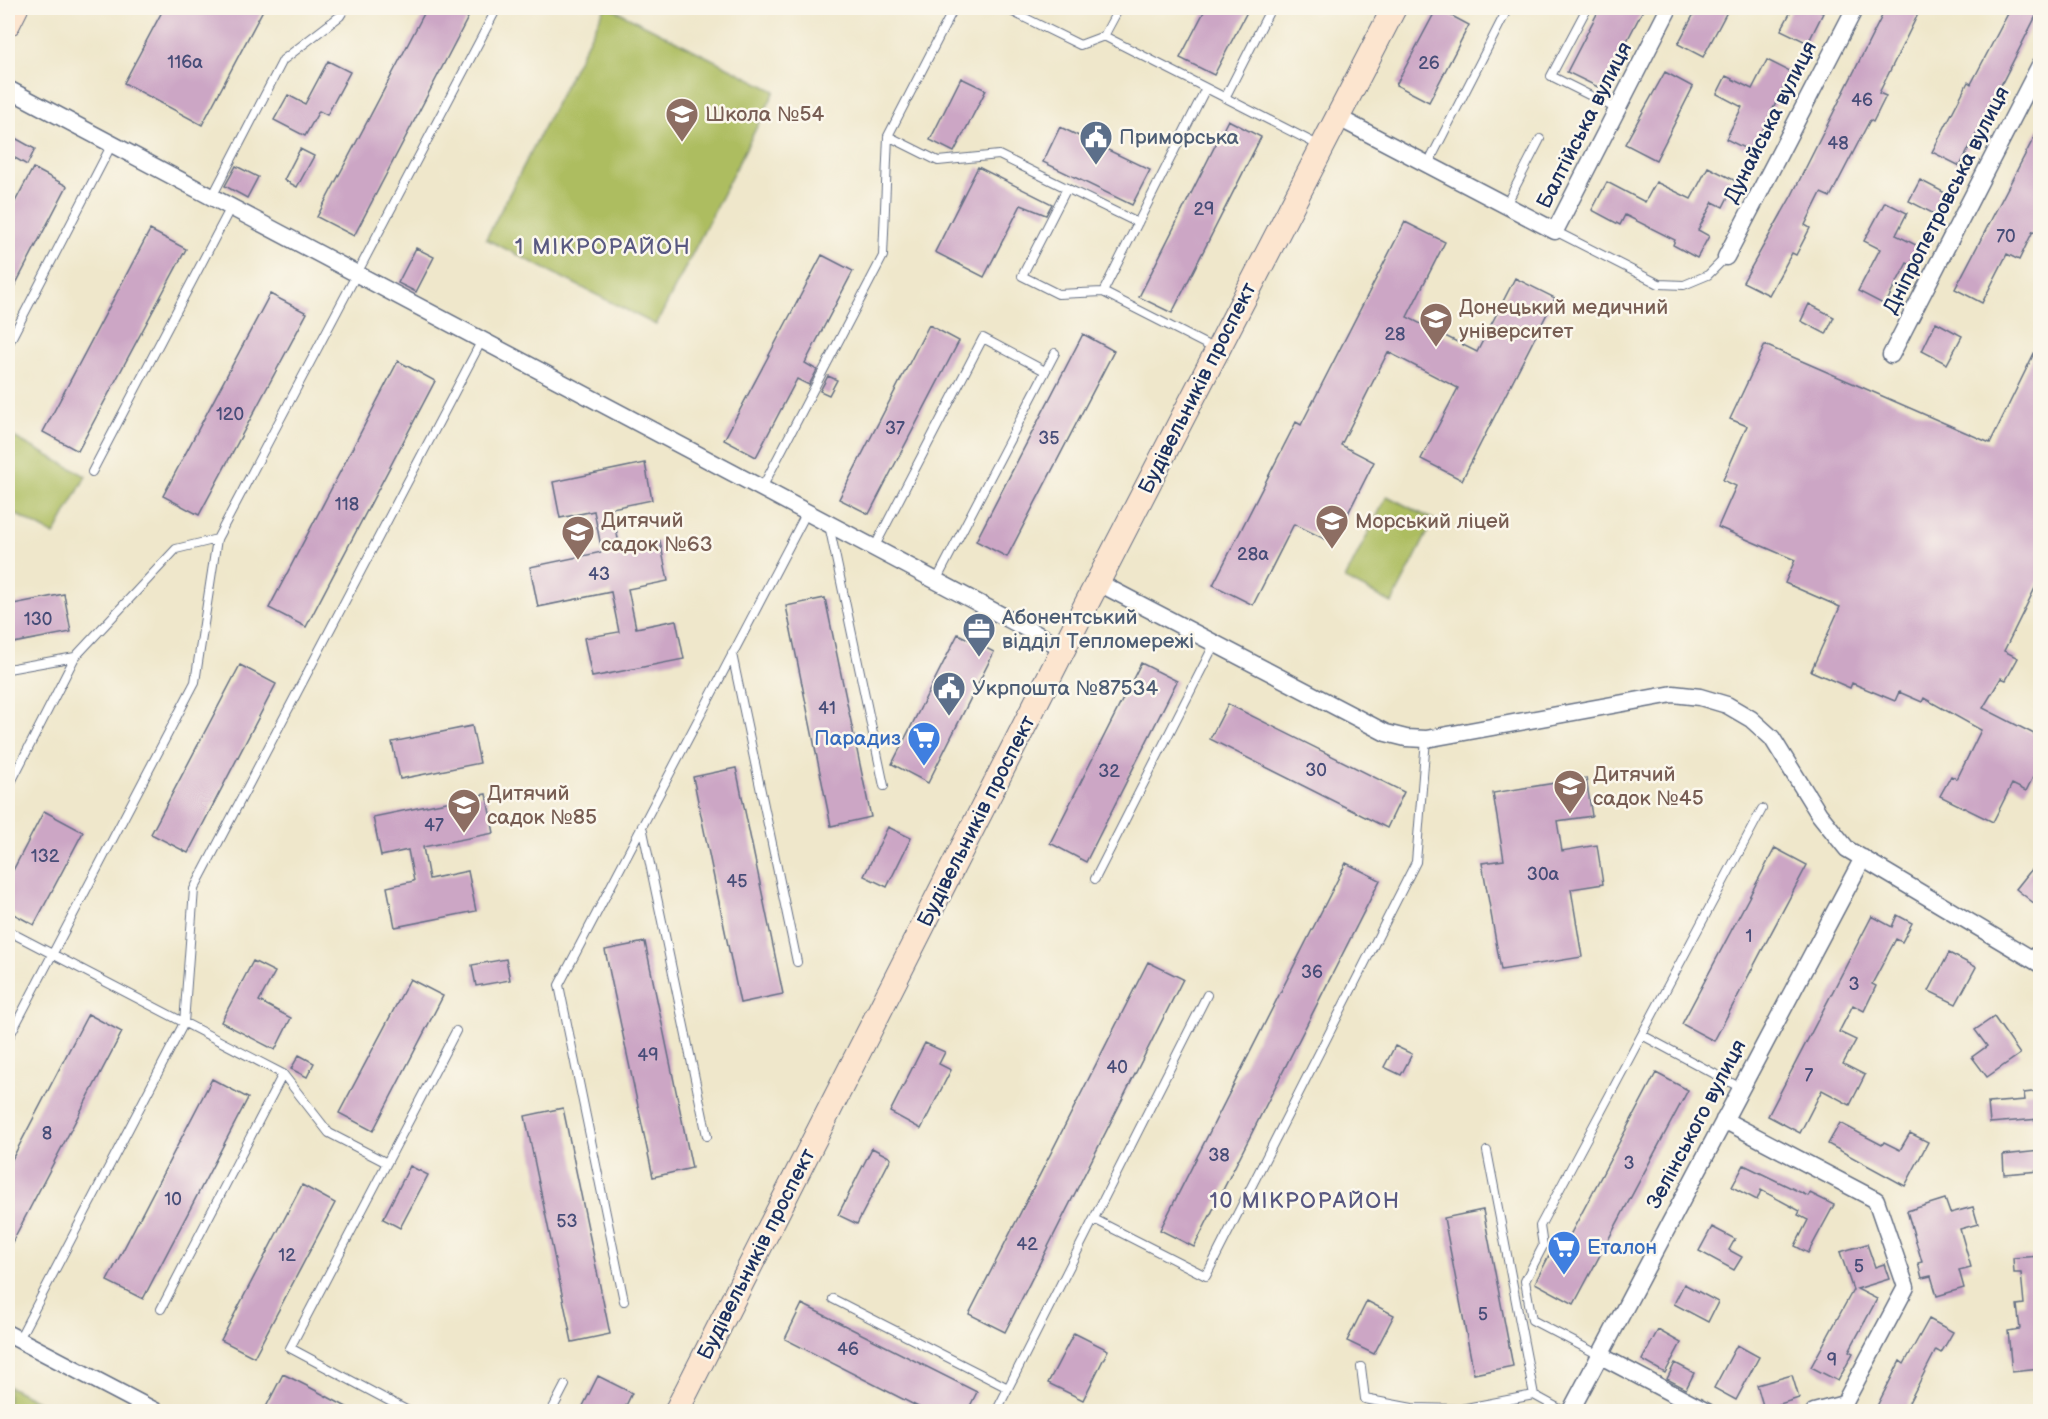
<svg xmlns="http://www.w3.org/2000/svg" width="2048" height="1419" font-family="'Balsamiq Sans',sans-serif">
<rect width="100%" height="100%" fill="#fbf7ec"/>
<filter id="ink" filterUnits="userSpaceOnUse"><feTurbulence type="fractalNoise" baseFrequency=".0167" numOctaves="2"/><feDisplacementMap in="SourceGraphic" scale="12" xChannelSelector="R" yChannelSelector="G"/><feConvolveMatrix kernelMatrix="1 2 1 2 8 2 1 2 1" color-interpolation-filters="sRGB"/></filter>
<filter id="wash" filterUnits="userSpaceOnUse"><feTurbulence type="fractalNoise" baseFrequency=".008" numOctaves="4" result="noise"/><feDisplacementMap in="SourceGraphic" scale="24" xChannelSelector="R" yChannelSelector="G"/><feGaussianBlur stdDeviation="1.35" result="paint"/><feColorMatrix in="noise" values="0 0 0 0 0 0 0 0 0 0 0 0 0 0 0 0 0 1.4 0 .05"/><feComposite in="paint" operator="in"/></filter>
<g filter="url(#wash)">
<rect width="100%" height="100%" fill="#efe7cb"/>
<!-- green -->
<path fill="#adbd60" stroke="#64765f" stroke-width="1.5" d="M605 8H611L775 91 656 325 486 239Z
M8 434 86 476 54 535 8 510Z
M1387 496 1434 520 1392 603 1345 579Z
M8 1386 56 1411H8Z"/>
<g id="blocks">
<!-- building -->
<path fill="#cca6c5" d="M164 8H264L202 125 124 83Z
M427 8H473L354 236 317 217Z
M1206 8H1249L1214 75 1180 58Z
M1437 8 1469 25 1429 102 1396 85Z
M1600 8H1644L1602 89 1567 72Z
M1697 8H1729L1703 57 1678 44Z
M1793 8H1812L1823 13 1808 43 1781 30Z
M1886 8H1921L1879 93 1886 96 1873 122 1870 120 1830 197 1821 193 1805 225 1810 228 1796 255 1792 253 1769 295 1743 282 1792 195Z
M2011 8H2040L1960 166 1932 152 1968 82 1971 84Z
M1767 60 1791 72 1752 152 1726 139 1742 107 1717 94 1726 76 1752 89Z
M328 61 350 72 327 115 319 111 305 136 274 120 288 95 305 104Z
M1665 72 1693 87 1656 160 1625 144Z
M961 78 986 90 954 152 930 140Z
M1228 120 1261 137 1172 313 1139 297Z
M2040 126V234L2033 231 2019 260 2007 254 1982 303 1955 289Z
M1060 127 1150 170 1132 205 1043 162Z
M15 138 35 149 27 165 8 154Z
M300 149 314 156 297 187 284 180Z
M236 166 258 177 247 198 225 186Z
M978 167 1052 204 1046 215 1021 205 984 277 935 252Z
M1708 167 1736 181 1723 207 1713 202 1698 230 1709 236 1697 258 1673 245 1675 240 1625 215 1620 225 1592 210 1607 182 1645 202 1656 182 1691 199Z
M33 168 67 186 8 299V215Z
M1920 180 1949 195 1938 216 1909 201Z
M1885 202 1907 213 1896 235 1920 247 1911 265 1907 263 1885 305 1858 291 1880 249 1864 241Z
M1405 222 1445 242 1407 317 1477 352 1515 278 1555 298 1462 480 1421 459 1458 388 1388 352 1341 445 1374 462 1333 543 1294 524 1253 605 1213 585 1296 422 1301 425Z
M150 230 186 249 78 451 43 432Z
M416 248 434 257 416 292 398 283Z
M822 255 853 271 805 363 817 370 809 385 797 379 756 457 724 440Z
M270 294 307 313 199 515 163 496Z
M1809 304 1834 317 1826 334 1801 321Z
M1936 322 1962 336 1947 364 1922 351Z
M929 325 959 341 869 514 839 499Z
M1083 334 1114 351 1007 557 976 541Z
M2040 341V578L2004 651 2018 658 2006 680 2001 678 1983 708 2040 737V763L2026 791 2012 784 1993 822 1940 796 1951 776 1957 779 1981 730 1924 698 1922 702 1899 692 1895 701 1852 683 1850 688 1811 671 1840 607 1785 583 1795 560 1718 527 1736 486 1723 480 1747 426 1730 419 1765 345 1990 443Z
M398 361 435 381 306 627 269 608Z
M828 376 837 380 829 395 820 391Z
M645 463 652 500 612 508 620 549 660 541 668 581 628 589 636 628 676 620 684 659 592 677 584 638 619 632 611 592 538 607 530 567 602 552 594 511 560 518 553 482Z
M64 594 71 632 8 644V605Z
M825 598 871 817 831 826 786 606Z
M958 634 994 652 928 783 892 764Z
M1141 663 1177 681 1086 862 1050 843Z
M240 665 276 684 188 853 151 834Z
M1228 704 1404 792 1387 828 1210 739Z
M472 726 480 763 400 779 392 742Z
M736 768 783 994 740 1003 693 777Z
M1586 778 1592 816 1557 821 1562 851 1597 845 1603 884 1571 889 1582 957 1501 970 1482 863 1504 860 1493 793Z
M486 794 494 833 423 847 429 879 468 871 476 911 395 927 387 887 414 881 408 850 381 856 373 817Z
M44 811 83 832 34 925 8 911V880Z
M888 827 911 838 887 887 864 876Z
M1775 848 1807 865 1714 1041 1682 1024Z
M2040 859V908L2016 889Z
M1346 863 1380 880 1194 1247 1160 1230Z
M1897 915 1912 923 1902 942 1896 939 1872 984 1876 986 1864 1011 1853 1005 1839 1032 1856 1040 1843 1064 1865 1075 1850 1105 1822 1090 1800 1133 1768 1116 1872 916 1892 927Z
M645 942 692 1168 653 1177 605 950Z
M1949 953 1976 967 1956 1004 1929 991Z
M506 959 510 980 476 986 472 965Z
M253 961 275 972 259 1001 291 1018 275 1050 221 1022Z
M1148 962 1183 979 1005 1332 969 1314Z
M410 979 443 996 373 1131 339 1113Z
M88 1014 122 1032 8 1250V1167Z
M1994 1017 2020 1054 1987 1077 1972 1057 1987 1046 1975 1030Z
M925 1043 945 1052 939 1064 951 1070 921 1129 890 1112Z
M1395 1046 1412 1054 1401 1075 1384 1067Z
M299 1055 314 1063 307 1077 291 1069Z
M1656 1073 1688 1090 1574 1304 1535 1283 1553 1248 1561 1252Z
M212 1079 248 1098 143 1299 107 1281Z
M2040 1091V1119L1990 1123 1988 1103 2025 1100 2024 1093Z
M563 1108 610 1334 572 1342 525 1116Z
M1840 1123 1882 1145 1884 1142 1900 1150 1910 1133 1928 1142 1905 1186 1828 1144Z
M872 1148 891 1158 857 1224 838 1215Z
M2040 1151V1171L2004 1174 2003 1155Z
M1744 1165 1808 1196 1810 1193 1834 1205 1808 1253 1795 1246 1808 1220 1798 1215 1800 1211 1761 1190 1757 1200 1732 1187Z
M410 1166 428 1175 400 1228 383 1219Z
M302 1185 335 1203 254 1357 221 1340Z
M1945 1199 1950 1213 1973 1207 1978 1224 1960 1229 1971 1267 1959 1270 1964 1288 1937 1296 1931 1276 1922 1278 1918 1263 1922 1262 1907 1211Z
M1483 1210 1513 1366 1474 1374 1444 1218Z
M1712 1227 1735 1239 1729 1250 1742 1257 1734 1270 1699 1251Z
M1867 1244 1875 1267 1884 1264 1889 1279 1857 1289 1877 1299 1849 1351 1853 1353 1838 1381 1811 1367 1853 1290 1840 1252Z
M2040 1256V1369L2012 1372 2008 1331 2020 1329 2017 1305 2024 1304 2021 1273H2014L2013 1258Z
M1684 1284 1718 1302 1708 1322 1674 1304Z
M1367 1301 1394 1315 1374 1354 1347 1341Z
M802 1304 977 1392 967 1412H928L785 1339Z
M1929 1319 1953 1332 1941 1353 1936 1350 1904 1412H1874L1900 1361 1904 1364Z
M1658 1330 1681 1343 1665 1373 1642 1360Z
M1074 1333 1108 1350 1083 1400 1048 1383Z
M1737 1345 1759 1357 1736 1400 1714 1388Z
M1675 1363 1694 1373 1686 1389 1667 1379Z
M283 1374 309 1387 356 1412H274L266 1407Z
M1792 1375 1799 1398 1764 1409 1757 1385Z
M598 1376 632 1393 623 1412H580Z"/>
</g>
</g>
<g filter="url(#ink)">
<use href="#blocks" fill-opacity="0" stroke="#656f84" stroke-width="1.5"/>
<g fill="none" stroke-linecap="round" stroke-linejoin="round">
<!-- lane casing -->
<g stroke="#656f84" stroke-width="10">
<path id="lane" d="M1005 8 1080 45 1104 36 1119 8
M1587 8 1551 76 1617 109
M1104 36 1320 146
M1225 98 1271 8
M888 136 938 161 999 155 1138 223
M1428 164 1508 8
M1067 188 1022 276 1058 294 1103 292 1217 350
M212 197 283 60 340 16 345 8
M1506 205 1540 139
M1555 231 1659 284 1684 285 1708 275 1726 257
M1103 292 1206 88
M8 345 112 144
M92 472 231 207
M762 488 883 256 888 136 954 8
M829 525 884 786
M874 548 983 338 1045 371
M936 581 1055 353
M732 654 797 962
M8 669 75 657
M8 788 75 657 176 549 217 539
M642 826 707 1136
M1095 879 1215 643
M8 931 283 1074 329 1133 387 1163
M1642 1035 1741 1088
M8 1039 195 682 217 539 497 8
M1487 1151 1534 1395
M1094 1219 1206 1276 1416 862 1426 739
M833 1299 1008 1388
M624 1301 559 985 807 512
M161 1309 283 1074
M19 1339 184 1023 194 889 482 340
M1599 1355 1532 1320 1525 1281 1543 1246 1540 1226 1762 809
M1361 1367 1365 1399 1412 1408 1461 1409 1534 1395 1565 1412
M776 1410 780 1412
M410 1412 290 1348 456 1031
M551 1412 565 1385
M996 1412 1207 995"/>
</g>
<!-- street casing -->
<g stroke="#656f84" stroke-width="19">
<path id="street" d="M8 89 1063 648
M1337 117 1555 231 1669 8
M1726 257 1855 8
M1891 355 2040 65
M1097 582 1386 733 1406 738 1426 739 1673 694 1700 697 1727 705 1751 719 1772 738 1819 814 1847 849 2040 964
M1724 1120 1876 1200 1906 1287 1844 1404 1814 1412
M8 1334 157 1412
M1599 1355 1707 1412
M1570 1412 1863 858"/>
</g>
<!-- secondary casing -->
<g stroke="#656f84" stroke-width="26">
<path id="secondary" d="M8 24 16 8
M676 1412 1073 630 1394 8"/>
</g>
<!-- lane -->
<use href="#lane" stroke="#fff" stroke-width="8"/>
<!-- street -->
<use href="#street" stroke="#fff" stroke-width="16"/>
<!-- secondary -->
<use href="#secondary" stroke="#fce5cf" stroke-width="24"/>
</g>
</g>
<!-- icons -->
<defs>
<g id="school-pin" transform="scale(1.725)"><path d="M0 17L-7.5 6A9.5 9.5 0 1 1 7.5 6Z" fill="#8d6e63" stroke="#fbf7ec"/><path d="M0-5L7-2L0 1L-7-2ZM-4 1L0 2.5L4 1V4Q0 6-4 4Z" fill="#fff"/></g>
<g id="civic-pin" transform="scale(1.725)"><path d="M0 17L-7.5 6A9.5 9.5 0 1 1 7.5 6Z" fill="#5c6f8a" stroke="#fbf7ec"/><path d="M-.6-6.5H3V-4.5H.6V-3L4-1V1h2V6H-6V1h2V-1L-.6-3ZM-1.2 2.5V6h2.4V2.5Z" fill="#fff"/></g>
<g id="university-pin" transform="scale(1.725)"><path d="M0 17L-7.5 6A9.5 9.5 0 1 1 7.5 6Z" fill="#8d6e63" stroke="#fbf7ec"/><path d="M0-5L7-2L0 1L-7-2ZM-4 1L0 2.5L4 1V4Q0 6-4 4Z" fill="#fff"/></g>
<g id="office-pin" transform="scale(1.725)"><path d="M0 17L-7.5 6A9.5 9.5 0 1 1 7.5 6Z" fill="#5c6f8a" stroke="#fbf7ec"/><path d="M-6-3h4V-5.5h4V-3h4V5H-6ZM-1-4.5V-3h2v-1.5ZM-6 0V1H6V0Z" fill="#fff"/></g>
<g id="supermarket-pin" transform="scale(1.725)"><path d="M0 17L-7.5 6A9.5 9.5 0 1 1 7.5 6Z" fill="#3f7fe0" stroke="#fbf7ec"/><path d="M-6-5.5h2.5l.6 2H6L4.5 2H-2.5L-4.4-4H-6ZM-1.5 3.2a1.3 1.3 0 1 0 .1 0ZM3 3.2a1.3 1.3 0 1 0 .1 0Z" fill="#fff"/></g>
</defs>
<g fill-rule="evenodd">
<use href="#school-pin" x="682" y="114"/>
<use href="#civic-pin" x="1096" y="137"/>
<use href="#university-pin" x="1436" y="319"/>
<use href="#school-pin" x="1332" y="521"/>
<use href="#school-pin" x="578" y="532"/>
<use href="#office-pin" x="979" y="629"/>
<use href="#civic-pin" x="949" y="688"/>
<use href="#supermarket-pin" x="924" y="738"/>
<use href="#school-pin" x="1570" y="786"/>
<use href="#school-pin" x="464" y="805"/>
<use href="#supermarket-pin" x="1564" y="1247"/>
</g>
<g text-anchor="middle" stroke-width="5" stroke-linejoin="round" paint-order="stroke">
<!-- number labels -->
<g font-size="18" fill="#474d78">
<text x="185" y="68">116а</text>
<text x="1429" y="69">26</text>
<text x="1862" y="106">46</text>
<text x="1838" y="149">48</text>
<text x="1204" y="215">29</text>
<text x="2006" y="242">70</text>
<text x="1395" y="340">28</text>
<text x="230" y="420">120</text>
<text x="895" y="434">37</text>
<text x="1049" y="444">35</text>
<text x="347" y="510">118</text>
<text x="1253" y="560">28а</text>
<text x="599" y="580">43</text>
<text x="38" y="625">130</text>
<text x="827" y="714">41</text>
<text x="1316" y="776">30</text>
<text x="1109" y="777">32</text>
<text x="434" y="831">47</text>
<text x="45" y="862">132</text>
<text x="1543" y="880">30а</text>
<text x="737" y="887">45</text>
<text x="1749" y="942">1</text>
<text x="1312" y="978">36</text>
<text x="1854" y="990">3</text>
<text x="648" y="1061">49</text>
<text x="1117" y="1073">40</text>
<text x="1809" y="1081">7</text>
<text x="47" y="1139">8</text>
<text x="1219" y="1161">38</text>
<text x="1629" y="1169">3</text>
<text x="173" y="1205">10</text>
<text x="567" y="1227">53</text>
<text x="1027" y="1250">42</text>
<text x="287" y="1261">12</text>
<text x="1859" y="1272">5</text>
<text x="1483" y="1320">5</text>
<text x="848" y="1355">46</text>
<text x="1832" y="1366">9</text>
</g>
<!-- education labels -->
<g font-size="21" fill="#785e54" stroke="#fbf7ec" text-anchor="start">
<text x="705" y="121">Школа №54</text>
<text x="1459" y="314">Донецький медичний<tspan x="1459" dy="24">університет</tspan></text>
<text x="601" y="527">Дитячий<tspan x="601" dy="24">садок №63</tspan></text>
<text x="1355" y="528">Морський ліцей</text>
<text x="1593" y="781">Дитячий<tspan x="1593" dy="24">садок №45</tspan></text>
<text x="487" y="800">Дитячий<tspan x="487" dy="24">садок №85</tspan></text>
</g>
<!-- street labels -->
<g font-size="21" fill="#1b2f5e" stroke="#fbf7ec">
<text transform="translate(1770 122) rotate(-63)" y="7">Дунайська вулиця</text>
<text transform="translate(1584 125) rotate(-63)" y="7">Балтійська вулиця</text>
<text transform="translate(1946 200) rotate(-63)" y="7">Дніпропетровська вулиця</text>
<text transform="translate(1197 388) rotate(-63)" y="7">Будівельників проспект</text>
<text transform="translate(976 821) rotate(-63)" y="7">Будівельників проспект</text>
<text transform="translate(1696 1124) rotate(-62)" y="7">Зелінського вулиця</text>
<text transform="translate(756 1254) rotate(-63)" y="7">Будівельників проспект</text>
</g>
<!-- service labels -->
<g font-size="21" fill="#4e5e75" stroke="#fbf7ec" text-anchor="start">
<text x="1119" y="144">Приморська</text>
<text x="1002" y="624">Абонентський<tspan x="1002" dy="24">відділ Тепломережі</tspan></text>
<text x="972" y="695">Укрпошта №87534</text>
</g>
<!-- shop labels -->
<g font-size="21" fill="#366cbe" stroke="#fbf7ec" text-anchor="end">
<text x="901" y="745">Парадиз</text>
<text x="1587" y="1254" text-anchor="start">Еталон</text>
</g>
<!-- neighbourhood labels -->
<g font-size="22" letter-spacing="1.5" fill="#595982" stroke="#fbf7ec">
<text x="603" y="254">1 МІКРОРАЙОН</text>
<text x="1305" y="1208">10 МІКРОРАЙОН</text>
</g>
</g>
<!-- margin -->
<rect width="2048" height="1419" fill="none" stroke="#fbf7ec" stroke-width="30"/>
</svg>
